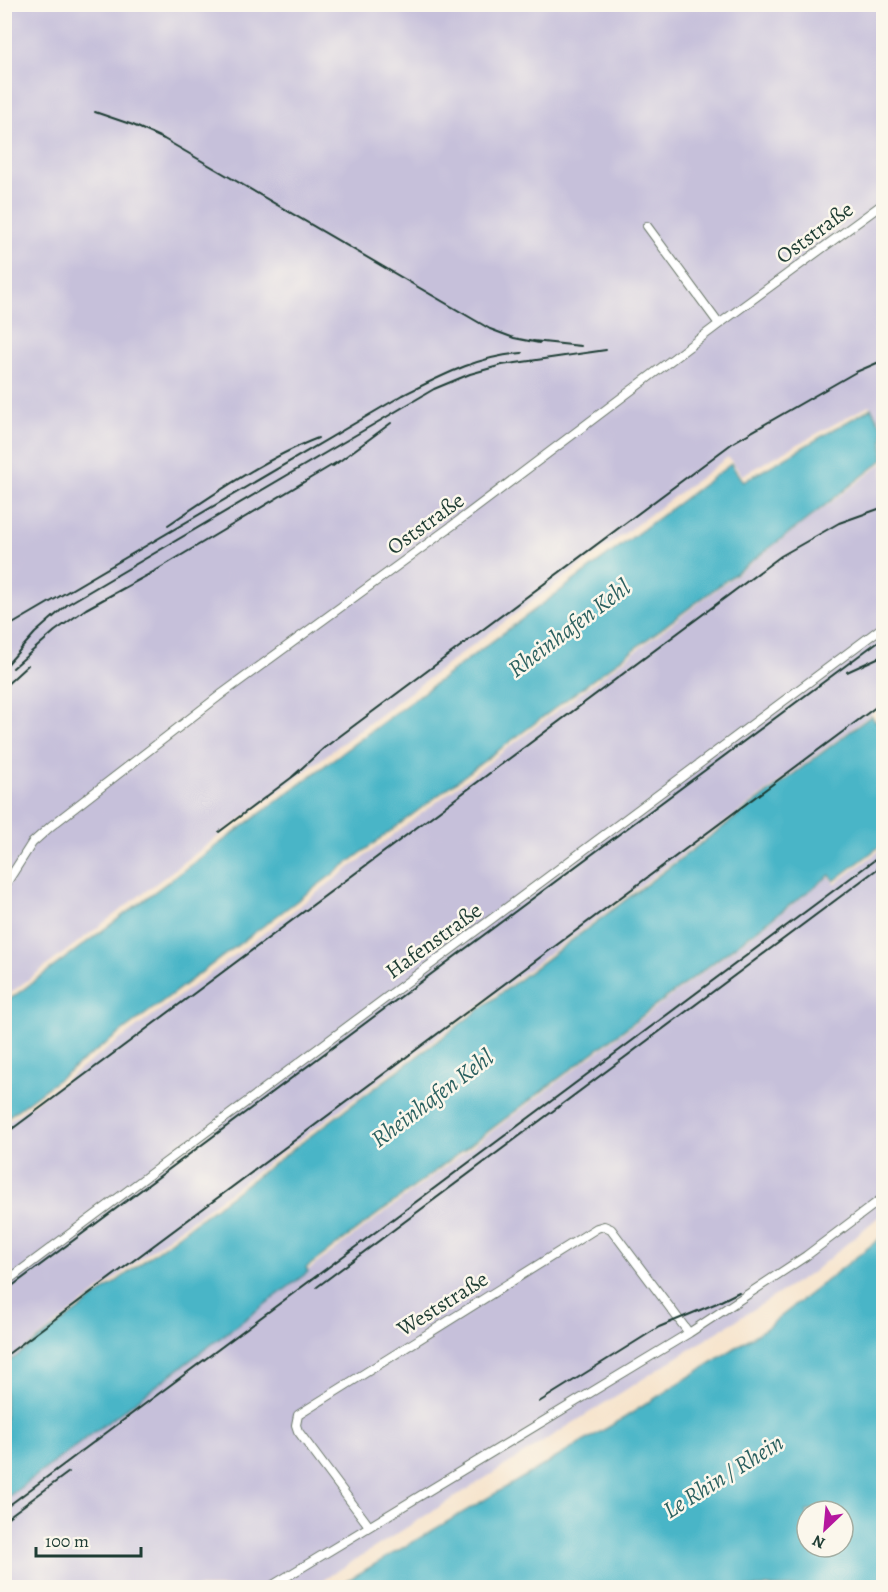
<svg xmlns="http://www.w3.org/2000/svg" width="888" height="1592" font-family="Alegreya,serif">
<rect width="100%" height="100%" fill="#fbf7ec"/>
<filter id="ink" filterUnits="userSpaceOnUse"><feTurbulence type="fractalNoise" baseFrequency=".0167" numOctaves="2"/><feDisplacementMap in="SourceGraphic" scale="12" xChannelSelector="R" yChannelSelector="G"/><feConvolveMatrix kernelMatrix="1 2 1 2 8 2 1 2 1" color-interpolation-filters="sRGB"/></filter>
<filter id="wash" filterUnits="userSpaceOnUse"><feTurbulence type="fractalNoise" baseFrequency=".008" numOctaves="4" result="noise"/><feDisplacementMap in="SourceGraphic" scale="24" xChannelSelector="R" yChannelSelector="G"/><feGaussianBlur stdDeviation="1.35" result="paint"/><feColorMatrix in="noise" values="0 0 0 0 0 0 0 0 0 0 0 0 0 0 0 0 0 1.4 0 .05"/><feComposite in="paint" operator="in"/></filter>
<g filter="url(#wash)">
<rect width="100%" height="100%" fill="#f6e3cb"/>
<!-- industrial -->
<path fill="#c6c0da" d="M10 5H883V424L869 405 742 475 728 457 458 656 5 997 4 16Z
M883 463V705L158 1245 5 1364 4 1125 235 955Z
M883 848V1213L813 1272 312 1587 5 1588V1499L829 877 835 884Z"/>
<!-- water -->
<path fill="#4ab5c7" stroke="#34797e" stroke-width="1.5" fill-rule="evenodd" d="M871 408 883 428V460L796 528 5 1119V1003L731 464 743 482Z
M871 716 876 722 883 717V844L834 881 830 875 306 1268 308 1272 5 1499V1365Z
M883 1236V1587H336L624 1418 765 1329ZM807 1511H843V1547H807Z"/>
</g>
<g filter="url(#ink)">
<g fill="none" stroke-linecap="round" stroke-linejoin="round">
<!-- minor casing -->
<g stroke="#6a7769" stroke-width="10">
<path id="minor" d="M647 226 719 324
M4 887 32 843 51 826 223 693 453 525 719 324 884 203
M4 1283 884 626
M369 1526 298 1431 296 1425 298 1415 597 1228 604 1226 611 1229 689 1333
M268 1588 689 1333 806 1256 884 1197"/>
</g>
<!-- minor -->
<use href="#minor" stroke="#fff" stroke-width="8"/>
<!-- rail -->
<path stroke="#1f3d34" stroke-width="2" d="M95 112 133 125 164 139 490 329 514 338 539 343
M533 341 581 346
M333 466 391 423
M168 525C212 495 268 457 318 438
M4 629 403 395C441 376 478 356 522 353
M4 668 35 633 68 604 434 389 470 374 502 365 606 350
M13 668 55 631 86 609 155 571 339 461
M847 672 884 655
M4 687 28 665
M292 777 324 748 734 442 856 372 884 360
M219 832 299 772
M4 1135 781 556 839 523 884 507
M317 1287 884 864
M4 1292 884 637
M4 1357 884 701
M539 1402 659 1327 717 1303 739 1292
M4 1509 884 853
M4 1520 69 1472"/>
</g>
</g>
<g text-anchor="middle" stroke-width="5" stroke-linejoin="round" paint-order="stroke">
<!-- street labels -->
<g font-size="22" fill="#1f3d34" stroke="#fbf7ec">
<text transform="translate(814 232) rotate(-36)" y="8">Oststraße</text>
<text transform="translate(425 523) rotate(-36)" y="8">Oststraße</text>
<text transform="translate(433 940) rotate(-36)" y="8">Hafenstraße</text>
<text transform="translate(442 1303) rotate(-32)" y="8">Weststraße</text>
</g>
<!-- water labels -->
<g font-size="24" font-style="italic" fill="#2c6160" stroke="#fbf7ec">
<text transform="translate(569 628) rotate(-37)" y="8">Rheinhafen Kehl</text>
<text transform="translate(432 1098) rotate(-37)" y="8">Rheinhafen Kehl</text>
<text transform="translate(723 1476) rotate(-32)" y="8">Le Rhin / Rhein</text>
</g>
</g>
<!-- margin -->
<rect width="888" height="1592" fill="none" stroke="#fbf7ec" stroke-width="24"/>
<!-- north arrow -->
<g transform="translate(825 1529) rotate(206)"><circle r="28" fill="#fbf7ec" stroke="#a3ada2" stroke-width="1.5"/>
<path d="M0-4.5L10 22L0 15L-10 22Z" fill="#b5179e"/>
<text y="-9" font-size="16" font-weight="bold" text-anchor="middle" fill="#1f3d34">N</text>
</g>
<!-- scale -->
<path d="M36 1547v9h105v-9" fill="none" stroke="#1f3d34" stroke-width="3"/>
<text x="45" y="1547" font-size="18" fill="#1f3d34" stroke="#fbf7ec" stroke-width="4.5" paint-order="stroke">100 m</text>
</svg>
